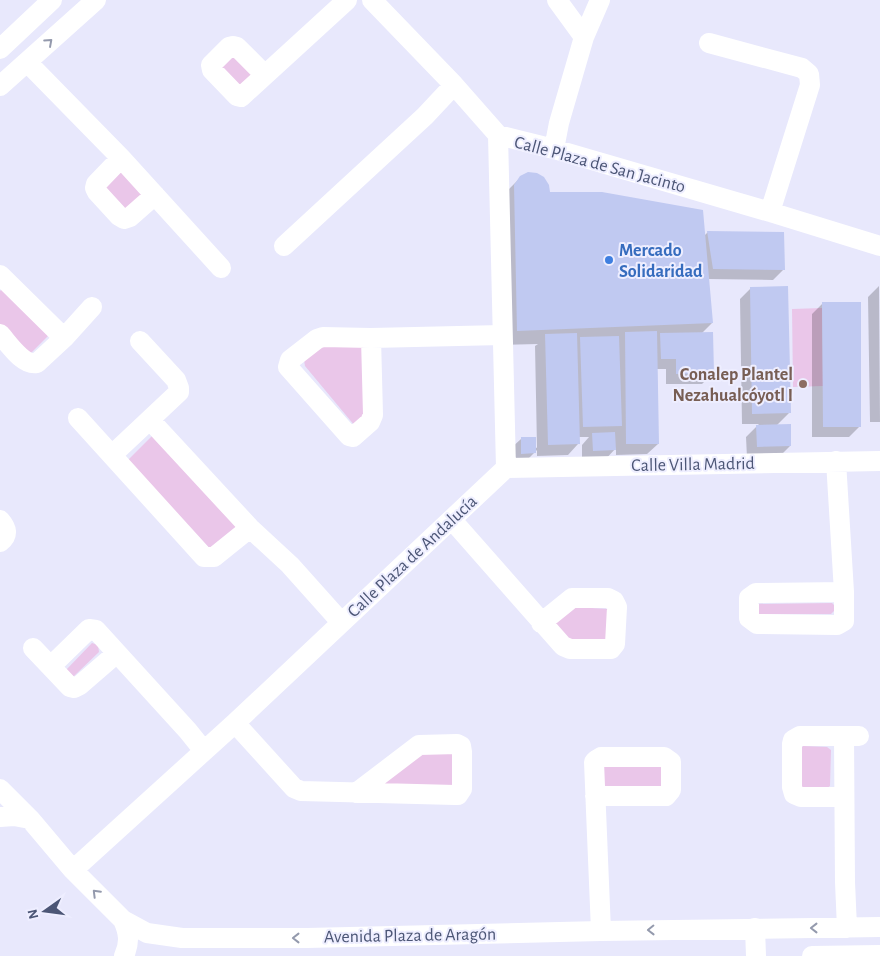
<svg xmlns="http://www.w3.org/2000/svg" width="880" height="956" font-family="'Alegreya Sans',sans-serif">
<rect width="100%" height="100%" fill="#e8e8fc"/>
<!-- green -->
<path fill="#eac6e9" d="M232 53 256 77 242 91 218 67Z
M123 168 147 192 127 213 103 189Z
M3 288 49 335 29 355 0 325V291Z
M822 308 823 386 793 387 792 309Z
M363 344 368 414 355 426 305 366 304 360 322 346Z
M155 433 240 523 211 550 127 461Z
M832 603 835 606V610L831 614H754V604Z
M573 607 609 609V641L569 640 553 623Z
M92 643 98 645 99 652 73 677 66 670Z
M803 746 827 747 831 750 830 786 826 789 803 788 799 783V751Z
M455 751 456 787 384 790 381 782 419 752Z
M606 762H663L665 790 603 786V768Z"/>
<!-- shadow -->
<path fill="#0003" d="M521 177 550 193 704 236 708 232 784 269 773 280 708 279 712 323 702 333 713 373 702 384H666V369H657L658 444 647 454 616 455V448L604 461 582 462V445L589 437H578V444L568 455 537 456V450L524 463 511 464 510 449 521 439 537 448 535 346 538 344 503 345 506 192Z
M879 286 880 422H870L868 297Z
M751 288 789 413 777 425 790 446 779 457 747 458 746 437 759 424H742L740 299Z
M823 303 860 426 849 437H812V314Z"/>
<!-- building -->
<path fill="#c0c9f1" d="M528 172 537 173 544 177 549 185 550 192H602L703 210 713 323 517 331 514 185 520 176Z
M707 231 784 232 785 270 713 269Z
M788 286 791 413 752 414 750 287Z
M822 302H861V427H823Z
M657 331 659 444H626L625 332Z
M713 332 714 373 676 374V359H661L660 333Z
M577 333 580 444 548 445 545 334Z
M619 336 622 426 583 427 580 337Z
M791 424V446L757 447 756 425Z
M615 432 616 450 593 451 592 433Z
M521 437H536V453L521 454Z"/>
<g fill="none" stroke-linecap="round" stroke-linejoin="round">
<!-- minor -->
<path stroke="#fff" stroke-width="20" d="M372 0 454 85 498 135 554 149 770 212 880 246
M557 0 584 37
M709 43 802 68 809 74 810 85 770 212
M0 49 52 0
M27 62 121 158 221 268
M265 75 237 47 233 46 229 47 211 65 212 70 237 96 241 97 347 0
M0 86 96 0
M554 149 559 123 584 37 600 0
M121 158 96 184 95 188 97 192 119 216 124 219 130 217 155 195
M284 246 425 116 454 85
M0 275 64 338
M0 334C9 344 23 366 37 363L64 338 92 307
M371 338 373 415 370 422 353 437 349 436 288 367 290 360 317 339 323 337 371 338 502 335
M78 418 204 557H214L250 528
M150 420 250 528 290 565 341 622
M112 455 179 392V388L176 380 140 341
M836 461 844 592V621L837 625 757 624 749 618V598L756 593 844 592
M506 468 880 461
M0 520C7 528 9 535 0 542
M452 520 563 646 570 649H611L615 644 617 607 614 601 608 598H572L541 623
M33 648 70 687 74 688 80 685 117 653
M51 666 89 629 96 630 188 731 204 751
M235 723 294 788 301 791 455 795H458L462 789V752L461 746 457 744 419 745 356 793
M844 736 845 882 847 928
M0 789 30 819 73 870 123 920 147 933 182 938H307L601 931 880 927
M595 796H666L671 790V762L664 757H601L596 760 594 762 601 931
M844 797H801L794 794 792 787V744L793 740 800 736H859
M0 817 14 816 30 819
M73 870 235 723 506 468 498 135
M123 920C129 933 130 943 124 956
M755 928 756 956
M812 956 880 955"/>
</g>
<!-- one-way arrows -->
<defs><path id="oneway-chevron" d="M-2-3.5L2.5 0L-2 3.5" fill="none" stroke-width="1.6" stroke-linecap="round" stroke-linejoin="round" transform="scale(1.25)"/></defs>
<g stroke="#949aad">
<use href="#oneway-chevron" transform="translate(49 42) rotate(-42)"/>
<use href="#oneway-chevron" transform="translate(96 893) rotate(-135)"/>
<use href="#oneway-chevron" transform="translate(814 928) rotate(-180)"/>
<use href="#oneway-chevron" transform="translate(651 930) rotate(179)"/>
<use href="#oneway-chevron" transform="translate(296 938) rotate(-180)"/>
</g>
<!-- markers -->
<circle fill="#3f7fe0" stroke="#eef" stroke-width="2" cx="609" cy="260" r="5"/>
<circle fill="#8d6e63" stroke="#eef" stroke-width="2" cx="803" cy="384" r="5"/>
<g text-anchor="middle" stroke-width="4" stroke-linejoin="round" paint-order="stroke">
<!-- street labels -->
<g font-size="18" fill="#4c5676" stroke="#eef">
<text transform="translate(600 164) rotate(15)" y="6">Calle Plaza de San Jacinto</text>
<text transform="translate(693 464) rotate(-1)" y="6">Calle Villa Madrid</text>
<text transform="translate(412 556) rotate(-43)" y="6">Calle Plaza de Andalucía</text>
<text transform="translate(410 935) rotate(-1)" y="6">Avenida Plaza de Aragón</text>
</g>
<!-- shop labels -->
<g font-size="18" font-weight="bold" fill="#366cbe" stroke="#eef" text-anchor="start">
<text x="619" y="256">Mercado<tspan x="619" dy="21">Solidaridad</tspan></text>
</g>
<!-- education labels -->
<g font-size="18" font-weight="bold" fill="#785e54" stroke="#eef" text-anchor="end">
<text x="793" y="380">Conalep Plantel<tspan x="793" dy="21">Nezahualcóyotl I</tspan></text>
</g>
</g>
<!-- north arrow -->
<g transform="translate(45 911) rotate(256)" stroke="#eeeeff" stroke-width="4" paint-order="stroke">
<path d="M0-4L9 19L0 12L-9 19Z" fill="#4c5676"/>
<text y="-8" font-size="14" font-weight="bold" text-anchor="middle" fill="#4c5676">N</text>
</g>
</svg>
